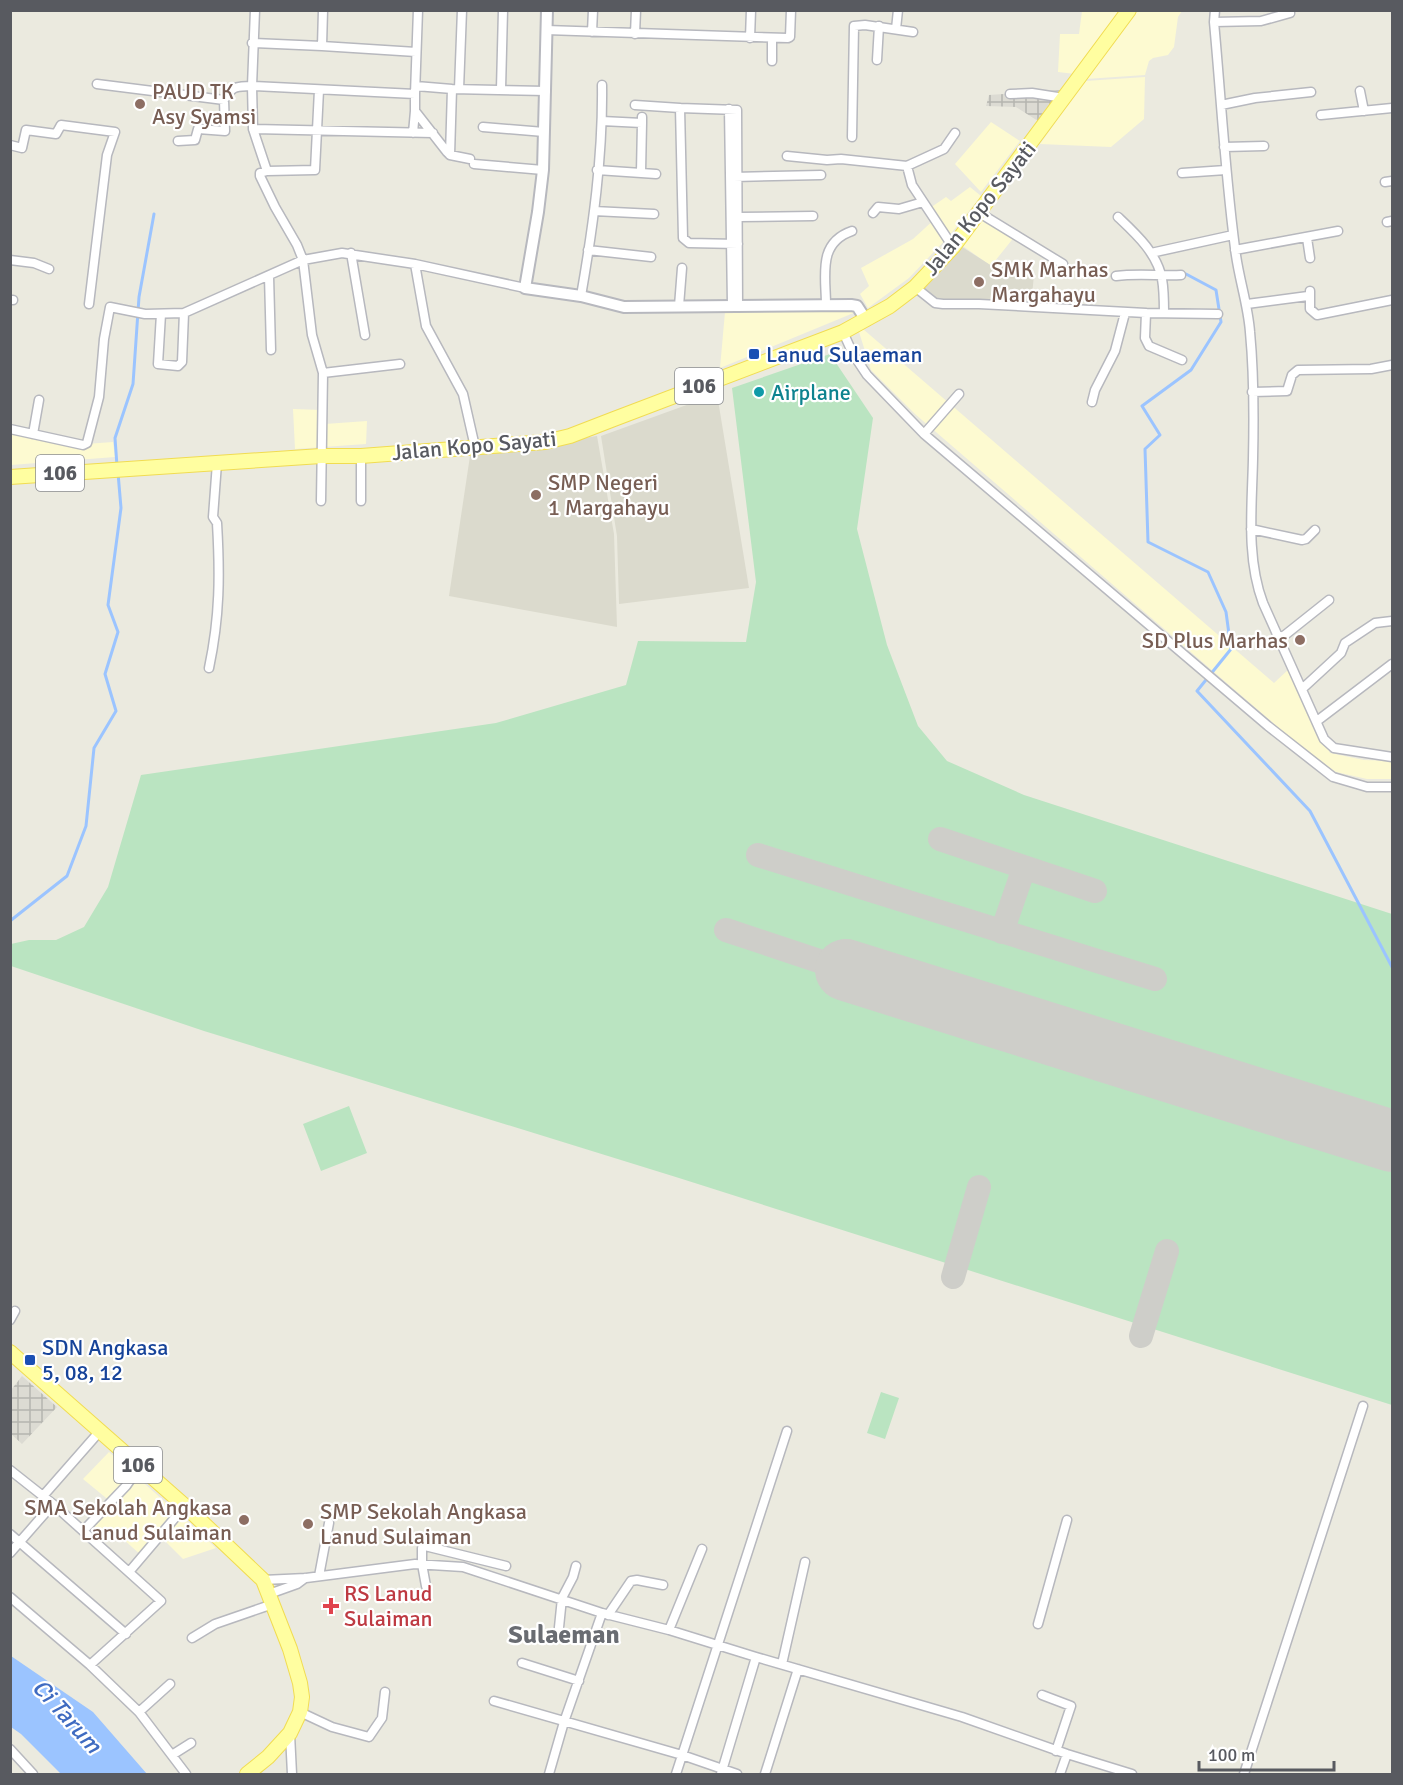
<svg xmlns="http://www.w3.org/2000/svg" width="1403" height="1785" font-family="Signika,sans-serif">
<defs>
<pattern id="industrial-grid" width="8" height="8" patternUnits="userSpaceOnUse" patternTransform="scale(1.5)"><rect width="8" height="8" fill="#dcdbd3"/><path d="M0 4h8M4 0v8" fill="none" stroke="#b5b5af"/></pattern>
</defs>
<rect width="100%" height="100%" fill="#ebeadf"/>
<!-- commercial -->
<path fill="#fdfad1" d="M1082 11H1121L1075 74 1058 72 1060 34H1079Z
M1137 11H1182L1178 17 1174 47 1168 55 1153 58 1149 61 1145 75 1086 79Z
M1145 77 1144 119 1111 147 1040 144 1085 81Z
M991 122 1020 141 981 192 955 164Z
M970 187 981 196 949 236 909 278 868 308 860 294 869 286 861 268 913 239 936 218 930 208 946 197 951 201Z
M981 216 1015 236 991 266 960 244Z
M725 312H856L720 368Z
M863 329 1274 683 1290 668 1330 753 1364 760 1392 761V779H1367L1336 772 1301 747 915 414 871 370 859 332Z
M293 409 322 410 325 424 367 421 366 444 295 449Z
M11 431 72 445 113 442 115 457 11 465Z
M109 1452 191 1525 216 1548 183 1559 160 1536 142 1556 113 1530 98 1543 88 1535 111 1502 83 1479Z"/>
<!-- industrial -->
<path fill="url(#industrial-grid)" d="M1062 90 1038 121 1016 107 986 106 989 95Z
M22 1376 57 1407 22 1444 10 1433 11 1390Z"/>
<!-- education -->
<path fill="#dbdacd" d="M959 245 992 266 996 261 1034 274 1031 307 930 298 918 291Z
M717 394 749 588 619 604 617 536 601 436Z
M597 436 614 534 617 627 449 596 470 456Z"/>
<!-- grass -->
<path fill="#bae4c1" d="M830 354 873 418 857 529 887 645 918 726 947 761 1024 795 1392 914V1405L679 1178 204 1031 11 966V944L29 940H56L84 927 108 887 141 775 496 723 626 685 638 641 746 642 756 582 732 388Z
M349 1106 367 1153 321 1171 303 1124Z
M881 1392 899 1398 885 1439 867 1433Z"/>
<!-- water -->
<path fill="#9bc4ff" d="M11 1656 93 1712 147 1774H61L21 1734 11 1727Z"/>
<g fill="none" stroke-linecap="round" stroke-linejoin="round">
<!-- stream -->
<path stroke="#9bc4ff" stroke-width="3" d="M1186 274 1216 290 1221 322 1191 370 1142 406 1160 435 1145 449 1148 542 1208 572 1226 612 1231 649 1197 691 1310 811 1392 967
M117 466 115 438 133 384 139 297 154 214
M10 921 67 876 86 826 94 748 116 711 105 674 118 632 108 605 121 508 118 473"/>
<!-- taxiway -->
<path stroke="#cecec9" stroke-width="24" d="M940 839 1095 891
M758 855 1155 979
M726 930 846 970
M1002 932 1024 868
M953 1277 979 1187
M1141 1336 1167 1251"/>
<!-- runway -->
<path stroke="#cecec9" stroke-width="62" d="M846 970 1392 1141"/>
<!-- minor casing -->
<g stroke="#b7b8be" stroke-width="11">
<path id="minor" d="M255 10 252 86 253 129 267 171
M1215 10 1214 22C1221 97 1225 173 1235 248 1238 276 1248 304 1250 332 1254 374 1254 417 1253 459 1252 507 1246 558 1263 603L1324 739 1334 748 1392 757
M1214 22 1261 21 1290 13
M896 29 898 10
M546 30 788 38 790 37 791 10
M592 32 593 10
M635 34 636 10
M750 38 751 10
M772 38V61
M252 43 322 46 323 10
M322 46 416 52
M877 60 879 26
M97 84 224 100C233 85 235 87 252 86L415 94 418 10
M416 86 452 89 546 91
M459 89 462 10
M501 89 503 10
M319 90 315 170 267 171 260 173V176L275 207 297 245 303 260 312 335 323 373 321 501
M1360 91 1364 111
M415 94V111L447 152 450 155 470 159
M1010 94 1032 93 1064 98
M635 105 680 108
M1221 105 1255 98 1311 92
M729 109 732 305
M1321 115 1392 108
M602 121 642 123V117
M483 127 544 132
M253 129 433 133
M413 133 415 111
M852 137 854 26 865 25 913 32
M178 141 195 140 198 129 225 131 224 100
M10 145 22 148 26 130 56 134 61 125 115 132 107 155 89 304
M1224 147 1264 146
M450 155 452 89
M787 156 827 160 841 159 907 166 944 149 955 133
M474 164 543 170
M907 166 912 185 953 247
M597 170 656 174
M641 172 642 123
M1182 173 1226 170
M734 177 821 175
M1385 182 1392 181
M594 211 654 214
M978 212 1063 264
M873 213 878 207 899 209 923 202
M739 217 813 216
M1118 217C1136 234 1157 253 1162 279 1164 290 1164 302 1164 313
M1387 222 1392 221
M1307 238 1310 258
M738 244 689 243 683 238 680 108 737 110 738 305
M588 250 651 257
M1235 250 1338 231
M351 253 365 335
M1151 253 1233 235
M10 260 34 263 49 269
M415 264 426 326 463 394 475 447
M269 276 271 350
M1116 276C1138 273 1159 276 1181 275
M915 287 935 303 943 304H979L1146 313
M1310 291V309L1317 315 1392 300
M581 296C593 227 603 156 602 85
M10 300H13
M1247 304 1308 296
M826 305C826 276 817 243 852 231
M679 306 682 268
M161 314 158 364 178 366 182 362 184 313
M843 332 853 354 867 375 924 434 1268 726 1333 777 1367 787H1392
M1182 360 1149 346 1145 338 1146 313 1218 314
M323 373 400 364
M1252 392 1287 391 1292 375 1298 370 1371 369 1392 365
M1092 402 1095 390 1115 351 1125 313
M10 429 83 445 87 443 99 397 104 339 110 307 145 314 184 313 303 260 342 253 415 264 525 288
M33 434 39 400
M924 434 959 394
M361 501V456
M1251 529 1302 540 1306 539 1315 530
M1280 637 1285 635 1329 600
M209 668C220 616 220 574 217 523L213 517 217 463
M1302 689 1341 653 1345 643 1375 623 1392 621
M1317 721 1392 664
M10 1320 15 1311
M10 1470 53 1504 161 1601 90 1665
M43 1496 100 1431
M83 1531 126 1486 140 1466
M10 1534 126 1634
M10 1553 53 1504
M129 1572 185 1506
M319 1576 329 1523
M263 1580 306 1578 415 1564 463 1567 602 1613 669 1630 756 1657 962 1717 1067 1754 1132 1774
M426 1586 422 1564V1548L425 1546 506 1566
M269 1594 297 1584 305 1578
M10 1597 90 1665 139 1712 186 1774
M608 1615 631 1581 637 1580 663 1585
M1038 1624 1067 1520
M669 1630 702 1549
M558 1637 562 1598 573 1577 576 1566
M192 1638 215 1624 273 1604
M522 1663 579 1681
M782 1664 805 1562
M1042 1695 1071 1706 1056 1751
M494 1701 682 1755 737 1774
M139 1712 170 1684
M300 1712 332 1727 369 1737 382 1718 385 1692
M290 1734 292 1774
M10 1749 33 1774
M172 1755 191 1743
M549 1774 564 1722 602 1613
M676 1774 787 1431
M721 1774 756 1657
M765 1774 798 1669
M1060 1774 1067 1754
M1244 1774 1363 1406"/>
</g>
<!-- tertiary casing -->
<g stroke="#b7b8be" stroke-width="14">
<path id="tertiary" d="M547 10 543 170 538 212 525 288 581 296 624 307 851 305 857 306 866 320"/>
</g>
<!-- primary casing -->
<g stroke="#f1dc52" stroke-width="16">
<path id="primary" d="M10 477 321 456H361L545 442 570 436 614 419 843 332 890 306 915 287 953 247 1129 10
M10 1352 185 1506 263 1580 290 1649 300 1683 302 1697 300 1712 290 1733 268 1757 247 1774"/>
</g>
<!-- minor -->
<use href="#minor" stroke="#fff" stroke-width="8"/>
<!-- tertiary -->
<use href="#tertiary" stroke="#fff" stroke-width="10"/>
<!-- primary -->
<use href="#primary" stroke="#fffea0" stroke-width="14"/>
</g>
<!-- markers -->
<g fill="#8d6e63" stroke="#fff" stroke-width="2">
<circle cx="140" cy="104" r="6"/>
<circle cx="979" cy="282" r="6"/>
<circle cx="536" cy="495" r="6"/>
<circle cx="1300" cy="640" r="6"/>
<circle cx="244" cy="1520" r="6"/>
<circle cx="308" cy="1524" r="6"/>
</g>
<g fill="#1a4fb4" stroke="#fff" stroke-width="2">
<rect x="748" y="348" width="12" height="12" rx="3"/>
<rect x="24" y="1354" width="12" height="12" rx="3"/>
</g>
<circle fill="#0f9aa8" stroke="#fff" stroke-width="2" cx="759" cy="392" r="6"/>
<path fill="#e0444e" stroke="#fff" stroke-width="2" d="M328 1597h6v6h6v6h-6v6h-6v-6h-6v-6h6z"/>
<g text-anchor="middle" stroke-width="4.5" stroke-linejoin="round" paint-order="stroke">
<!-- shield labels -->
<g fill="#fff" stroke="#8a8c90" stroke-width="1.5">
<rect x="675" y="368" width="48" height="36" rx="4.5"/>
<rect x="36" y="455" width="48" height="36" rx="4.5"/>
<rect x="114" y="1447" width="48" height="36" rx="4.5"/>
</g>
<g font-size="21" font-weight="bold" fill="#585a60">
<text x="699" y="393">106</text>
<text x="60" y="480">106</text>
<text x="138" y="1472">106</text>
</g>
<!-- education labels -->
<g font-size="22" fill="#785e54" stroke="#fff" text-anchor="start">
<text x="152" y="99">PAUD TK<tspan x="152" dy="25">Asy Syamsi</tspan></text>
<text x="991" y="277">SMK Marhas<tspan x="991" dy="25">Margahayu</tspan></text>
<text x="548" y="490">SMP Negeri<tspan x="548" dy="25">1 Margahayu</tspan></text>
<text x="1288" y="648" text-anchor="end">SD Plus Marhas</text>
<text x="232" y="1515" text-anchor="end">SMA Sekolah Angkasa<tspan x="232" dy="25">Lanud Sulaiman</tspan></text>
<text x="320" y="1519">SMP Sekolah Angkasa<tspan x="320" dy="25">Lanud Sulaiman</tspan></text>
</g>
<!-- street labels -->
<g font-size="22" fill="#585a60" stroke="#fff">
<text transform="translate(979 208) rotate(-51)" y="8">Jalan Kopo Sayati</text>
<text transform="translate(474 445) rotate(-5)" y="8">Jalan Kopo Sayati</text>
</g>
<!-- transit labels -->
<g font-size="22" fill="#164399" stroke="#fff" text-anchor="start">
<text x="766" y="362">Lanud Sulaeman</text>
<text x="42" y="1355">SDN Angkasa<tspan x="42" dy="25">5, 08, 12</tspan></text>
</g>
<!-- culture labels -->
<g font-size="22" fill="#0d838f" stroke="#fff" text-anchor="start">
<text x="771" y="400">Airplane</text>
</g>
<!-- health labels -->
<g font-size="22" fill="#be3a42" stroke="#fff" text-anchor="start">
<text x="344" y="1601">RS Lanud<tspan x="344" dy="25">Sulaiman</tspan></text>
</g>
<!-- water labels -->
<g font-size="24" font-style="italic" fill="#3f6bc1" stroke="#fff">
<text transform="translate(67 1716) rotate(48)" y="8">Ci Tarum</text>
</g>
<!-- quarter labels -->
<g font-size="26" font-weight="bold" fill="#696c72" stroke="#fff">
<text x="564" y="1643">Sulaeman</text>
</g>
</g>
<!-- border -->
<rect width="1403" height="1785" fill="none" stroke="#585a60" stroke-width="24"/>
<!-- scale -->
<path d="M1199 1761v9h135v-9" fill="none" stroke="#585a60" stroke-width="3"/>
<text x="1208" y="1761" font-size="18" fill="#585a60" stroke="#ffffff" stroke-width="4.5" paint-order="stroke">100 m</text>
</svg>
